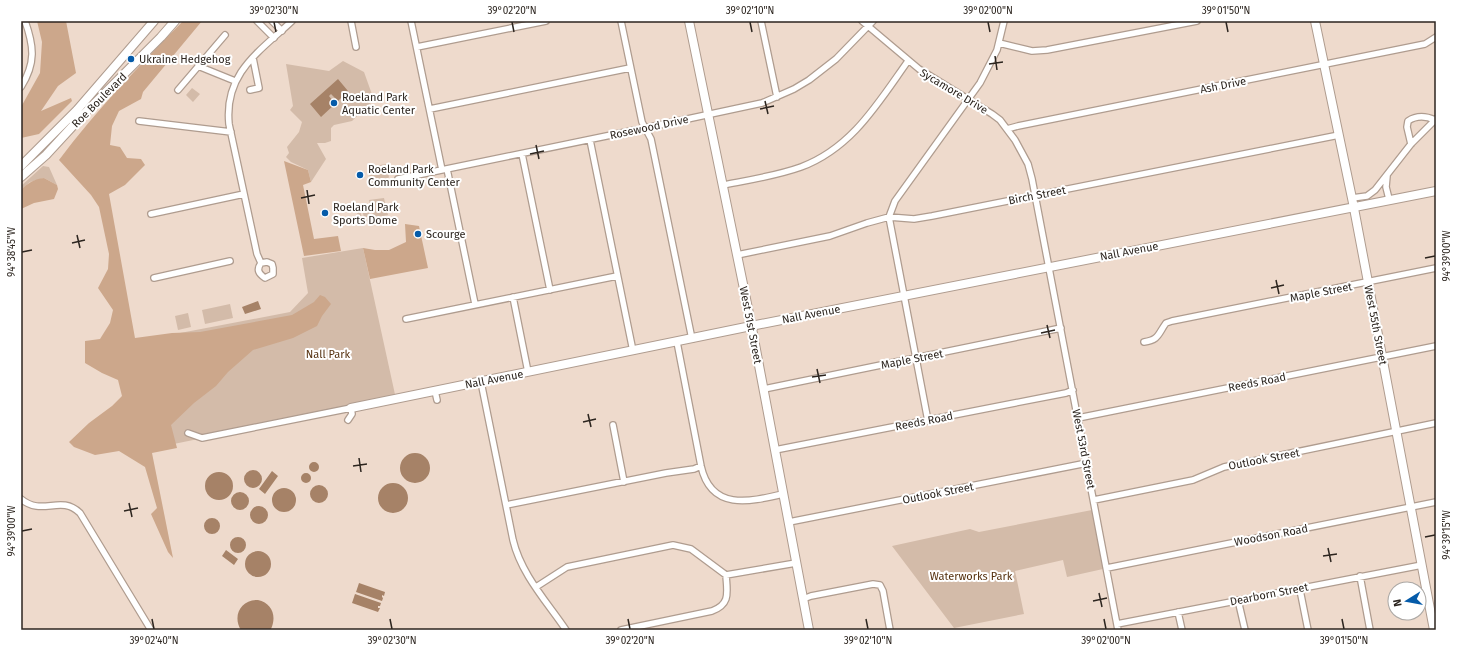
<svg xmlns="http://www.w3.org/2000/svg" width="1457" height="651" font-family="'Fira Sans',sans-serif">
<rect width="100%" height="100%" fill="#eedacc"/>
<!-- green -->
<path fill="#d3bba9" d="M343 61 364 72 374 100 352 121 334 125 331 128V141L325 143H317L326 159 311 182 308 170 291 162 286 157 289 153 287 147 299 132 302 122 290 110 293 106 286 64 329 71Z
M192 88 200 94 193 102 186 95Z
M386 164 389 177 386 182 371 185 368 167Z
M43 166 49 167 57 185 44 178 30 182 21 190V186Z
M384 198 388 215 373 218 374 222C365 223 359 217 355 210L358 209 357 207 359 206 362 218H368L373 215 369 200Z
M367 206 370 207 369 215 367 217H364L361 207Z
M363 248 396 399 154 448 133 342 290 312 308 293 302 258Z
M230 304 233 318 205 324 202 310Z
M188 313 191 327 178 330 175 316Z
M1092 510 1103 569 1067 577 1063 560 1015 571 1024 614 954 628 892 546 970 529 979 532Z"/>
<!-- forest -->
<path fill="#cca78b" d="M37 21H66L76 73 58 86 41 111 71 98 72 101 39 134 21 138V107L40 73 42 42Z
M183 21H202L143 92 141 99 119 111 112 126 110 145 120 147 127 158 141 159 145 165 125 185 109 194 135 338 172 333 200 332 292 315 314 302 320 295 325 297 331 304 322 316 317 326 293 338 253 350 228 372 216 386 194 403 171 425 177 448 152 453 173 558 168 552 151 514 157 508 145 467 119 451 95 455 74 447 69 442 89 423 112 406 122 396 118 380 102 373 85 363V341L100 339 110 323 113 310 98 288 108 269 109 254 99 207 91 195 59 160C96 110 140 65 183 21Z
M284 161 308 170 311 182 303 185 314 239 338 236 341 251 304 256Z
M44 178 57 185 58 189 54 199 34 203 21 209V190C28 183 34 179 44 178Z
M405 224 419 226 428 268 370 279 363 248 375 250H389L406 242Z"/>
<!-- water -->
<path fill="#a68267" d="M338 79 348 91 338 101 331 94 329 96 335 104 321 117 310 104Z
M258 301 261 309 245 314 242 307Z
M400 468a15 15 0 1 1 30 0a15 15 0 1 1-30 0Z
M309 467a5 5 0 1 1 10 0a5 5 0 1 1-10 0Z
M244 479a9 9 0 1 1 18 0a9 9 0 1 1-18 0Z
M272 471 278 476 265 494 259 489Z
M205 486a14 14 0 1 1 28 0a14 14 0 1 1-28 0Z
M301 478a5 5 0 1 1 10 0a5 5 0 1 1-10 0Z
M378 498a15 15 0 1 1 30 0a15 15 0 1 1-30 0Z
M310 494a9 9 0 1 1 18 0a9 9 0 1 1-18 0Z
M272 500a12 12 0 1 1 24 0a12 12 0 1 1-24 0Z
M231 501a9 9 0 1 1 18 0a9 9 0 1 1-18 0Z
M250 515a9 9 0 1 1 18 0a9 9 0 1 1-18 0Z
M204 526a8 8 0 1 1 16 0a8 8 0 1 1-16 0Z
M230 545a8 8 0 1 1 16 0a8 8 0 1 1-16 0Z
M226 550 238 559 234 565 222 556Z
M245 564a13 13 0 1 1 26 0a13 13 0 1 1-26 0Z
M359 583 385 592 384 596 382 595V597L383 598 382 601 356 592Z
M355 594 381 603 380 606H378V608H380L378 612 352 603Z
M258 600C272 603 277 616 271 629L270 630H241C232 616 241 599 258 600Z"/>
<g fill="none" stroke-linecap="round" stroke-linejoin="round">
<!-- street casing -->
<g stroke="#af9c8f" stroke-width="8">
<path id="street" d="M257 21 274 38
M272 21 282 31
M351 21 356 47
M411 21 442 170
M621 21 642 122 651 139 692 339
M761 21 777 97
M862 21 919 69 992 114 1000 120 1015 140 1028 164 1032 179 1118 630
M999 43 1032 51 1047 50 1197 21
M417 47 546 21
M198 66 235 81
M21 87C36 63 34 46 25 21
M178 90 225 35
M250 90 259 88 253 58
M430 109 630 68
M139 121 231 132
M1007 129 1018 126 1425 44 1436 37
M590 140 633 351
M1411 144 1407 127 1408 121C1417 115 1426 116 1435 120
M522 154 550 290
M447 169 475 304
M1387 176 1386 187 1389 199
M398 179 650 127 762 103 794 89 809 80 836 59 873 21
M723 185C749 180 776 176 801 167 852 148 878 103 908 61
M1352 198 1367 196 1375 190 1411 144 1436 119
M151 214 244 194
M737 255 830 236 867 223 889 217 914 219 932 216 1339 135
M261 263 267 262 272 264 273 268V274L265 278C259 274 256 270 261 263L257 254 229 124C224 73 259 52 292 21
M154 278 230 261
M513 297 528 372
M406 319 617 276
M677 342 701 466C711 511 749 502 783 494
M1144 342C1159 340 1158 334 1166 323L1172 321 1436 268
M481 382 513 540C521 574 547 602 566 630
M764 389 1061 328
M435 391 437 400
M1078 418 1436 346
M928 421 889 217 895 201 980 83 997 50 1004 21
M613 425 624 482
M188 433 202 438 351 408 352 414 348 420
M775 450 1066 393 1073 390
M21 499C43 517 60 494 80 513L151 630
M1094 500 1193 480 1224 467 1436 423
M506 505 666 473 694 469 701 466
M789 522 1087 463
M1107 568 1436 502
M1360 576 1370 630
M536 587 567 567 673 545 691 549 726 575 796 563
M1299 589 1301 595 1308 630
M803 599 811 596 873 584 880 585 883 591 890 630
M1238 600 1245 630
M1178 612 1182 630
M1117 624 1422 565
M621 630 712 611C731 604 727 592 726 575"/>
</g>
<!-- secondary casing -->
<g stroke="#af9c8f" stroke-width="10">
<path id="secondary" d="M689 21 751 323 809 630
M1315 21 1353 203 1434 630
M351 408 751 326 1436 191"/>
</g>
<!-- primary casing -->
<g stroke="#af9c8f" stroke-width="10">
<path id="primary" d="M21 166 77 110 154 21
M21 177 46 155 82 116 161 37 175 21"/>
</g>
<!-- street -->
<use href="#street" stroke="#fff" stroke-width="5.5"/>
<!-- secondary -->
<use href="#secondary" stroke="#fff" stroke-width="8"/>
<!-- primary -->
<use href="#primary" stroke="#fff" stroke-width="8"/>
</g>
<!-- ticks -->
<path fill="none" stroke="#2c251f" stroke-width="1.5" d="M274 22 276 32M512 22 514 32M750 22 752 32M988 22 990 32M1226 22 1228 32M995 56 997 70M989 64 1003 62M765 101 768 114M760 109 774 106M536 145 539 159M530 154 544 151M307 190 309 204M301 198 315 195M77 235 80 248M72 243 85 240M22 252 32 250M1425 258 1435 256M1276 280 1279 294M1271 288 1284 285M1047 325 1050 338M1041 333 1055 330M817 369 820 383M812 377 826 375M588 414 591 427M583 422 596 419M359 458 361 472M353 466 367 464M129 503 132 517M124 511 138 508M22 531 32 529M1425 537 1435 535M1328 548 1331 562M1323 556 1337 554M1099 593 1102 607M1093 601 1107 598M152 619 154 629M390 619 392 629M628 619 630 629M866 619 868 629M1104 619 1106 629M1342 619 1344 629"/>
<!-- markers -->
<g fill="#055ba9" stroke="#fff" stroke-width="1.5">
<circle cx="131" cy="59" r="4"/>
<circle cx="334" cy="103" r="4"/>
<circle cx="360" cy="175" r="4"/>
<circle cx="325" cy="213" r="4"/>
<circle cx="418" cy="234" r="4"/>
</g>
<g text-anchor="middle" stroke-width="4" stroke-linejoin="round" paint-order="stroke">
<!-- poi labels -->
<g font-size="11" fill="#2c251f" stroke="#fff" text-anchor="start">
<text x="139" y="63">Ukraine Hedgehog</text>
<text x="342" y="101">Roeland Park<tspan x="342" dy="13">Aquatic Center</tspan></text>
<text x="368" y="173">Roeland Park<tspan x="368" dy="13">Community Center</tspan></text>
<text x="333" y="211">Roeland Park<tspan x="333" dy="13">Sports Dome</tspan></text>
<text x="426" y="238">Scourge</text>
</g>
<!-- street labels -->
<g font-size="11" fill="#2c251f" stroke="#fff">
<text transform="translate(1223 85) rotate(-11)" y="4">Ash Drive</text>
<text transform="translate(954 91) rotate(31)" y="4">Sycamore Drive</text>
<text transform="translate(99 100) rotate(-45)" y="4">Roe Boulevard</text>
<text transform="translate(649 127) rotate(-12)" y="4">Rosewood Drive</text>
<text transform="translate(1037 195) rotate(-11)" y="4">Birch Street</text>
<text transform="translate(1129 251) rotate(-11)" y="4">Nall Avenue</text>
<text transform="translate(1321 292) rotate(-11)" y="4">Maple Street</text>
<text transform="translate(811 314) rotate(-11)" y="4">Nall Avenue</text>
<text transform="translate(751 325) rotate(79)" y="4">West 51st Street</text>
<text transform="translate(1376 325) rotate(79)" y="4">West 55th Street</text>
<text transform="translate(912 359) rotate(-11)" y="4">Maple Street</text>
<text transform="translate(494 379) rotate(-11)" y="4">Nall Avenue</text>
<text transform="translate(1257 382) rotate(-11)" y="4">Reeds Road</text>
<text transform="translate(924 421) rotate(-11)" y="4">Reeds Road</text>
<text transform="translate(1084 449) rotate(79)" y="4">West 53rd Street</text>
<text transform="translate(1264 459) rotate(-11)" y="4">Outlook Street</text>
<text transform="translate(938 493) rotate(-11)" y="4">Outlook Street</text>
<text transform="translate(1271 535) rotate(-11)" y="4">Woodson Road</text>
<text transform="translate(1269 594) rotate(-11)" y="4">Dearborn Street</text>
</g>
<!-- park labels -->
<g font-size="11" fill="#55300e" stroke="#fff">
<text x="328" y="358">Nall Park</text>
<text x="971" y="580">Waterworks Park</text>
</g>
</g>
<!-- border -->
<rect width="1457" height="651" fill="none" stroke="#ffffff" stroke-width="44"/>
<!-- north arrow -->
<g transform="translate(1407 601) rotate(259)"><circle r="19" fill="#ffffff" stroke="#aba8a5"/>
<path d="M0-3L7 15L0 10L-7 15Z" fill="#055ba9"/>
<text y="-6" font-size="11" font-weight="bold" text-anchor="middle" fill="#2c251f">N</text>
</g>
<rect x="22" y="22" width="1413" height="607" fill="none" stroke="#2c251f" stroke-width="1.5"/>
<g font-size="10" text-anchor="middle" fill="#2c251f">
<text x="274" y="14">39°02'30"N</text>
<text x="512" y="14">39°02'20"N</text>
<text x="750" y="14">39°02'10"N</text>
<text x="988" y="14">39°02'00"N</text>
<text x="1226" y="14">39°01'50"N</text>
<text transform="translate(11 252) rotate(-90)" y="4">94°38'45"W</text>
<text transform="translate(1446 256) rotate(-90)" y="4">94°39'00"W</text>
<text transform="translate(11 531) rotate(-90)" y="4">94°39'00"W</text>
<text transform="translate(1446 535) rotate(-90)" y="4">94°39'15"W</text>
<text x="154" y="644">39°02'40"N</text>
<text x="392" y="644">39°02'30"N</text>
<text x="630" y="644">39°02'20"N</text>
<text x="868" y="644">39°02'10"N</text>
<text x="1106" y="644">39°02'00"N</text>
<text x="1344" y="644">39°01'50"N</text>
</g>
</svg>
